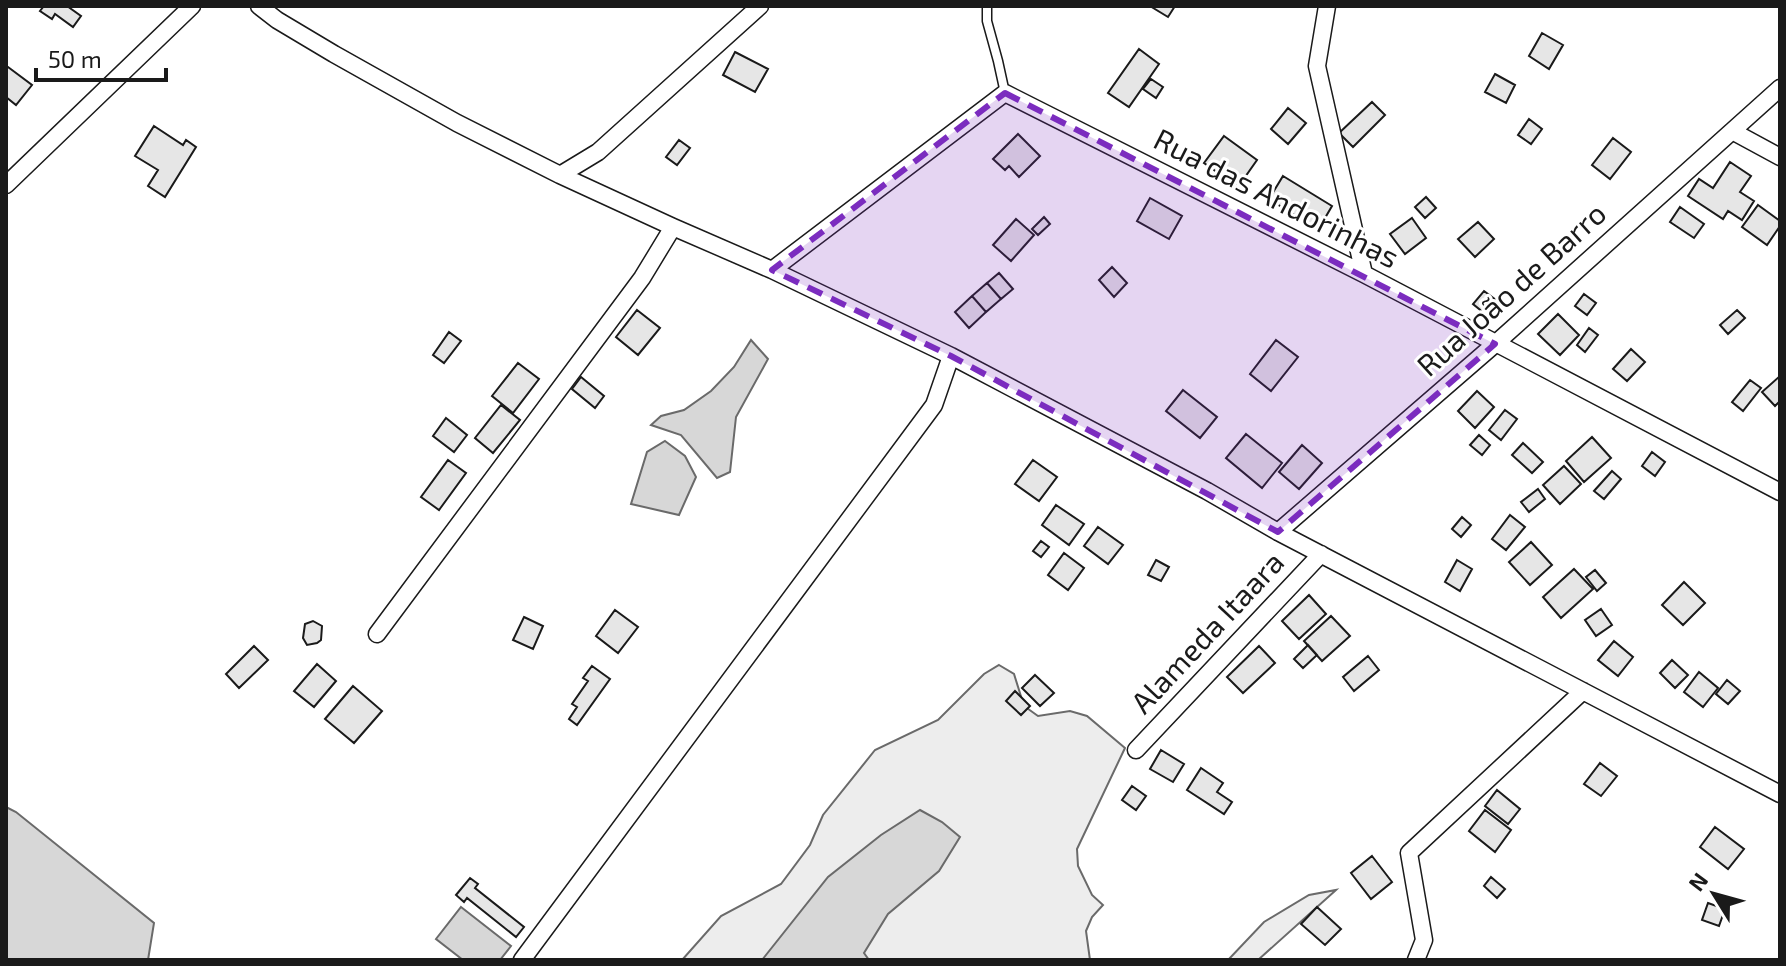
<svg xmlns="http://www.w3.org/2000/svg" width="1786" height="966" font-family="'Exo 2',sans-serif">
<rect width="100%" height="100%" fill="#fff"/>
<!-- built -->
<path fill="#ededed" stroke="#6a6a6a" stroke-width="2" d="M999 665 1014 674 1024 706 1038 716 1070 711 1087 716 1125 748 1077 849 1078 866 1092 895 1103 905 1092 917 1086 931 1090 960H682L721 916 781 884 810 845 823 815 875 750 938 720 984 674Z
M1336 890 1258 960H1228L1264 922 1309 895Z"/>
<!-- water -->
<path fill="#d7d7d7" stroke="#6a6a6a" stroke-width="2" d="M751 340 768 359 736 417 730 472 717 478 681 435 651 425 661 416 684 410 711 391 734 367Z
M665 441 685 456 696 477 679 515 631 504 647 452Z
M6 807 16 812 154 923 148 960H7Z
M920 810 942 822 960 837 939 871 888 914 864 953 869 960H762L828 877 881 835Z
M461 907 511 946 500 960H463L436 939Z"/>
<!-- building -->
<path fill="#e6e6e6" stroke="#1a1a1a" stroke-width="2" d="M44 6H67L81 16 73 27 55 14 52 19 40 11Z
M1150 6H1175L1168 17Z
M1542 33 1563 45 1549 69 1529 56Z
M1139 49 1159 64 1129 107 1108 93Z
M735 52 768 69 755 92 723 75Z
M8 67 32 85 16 105 6 97V69Z
M1495 74 1515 85 1506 103 1485 92Z
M1151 79 1163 87 1156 98 1143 89Z
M1372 102 1385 115 1353 147 1339 133Z
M1288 108 1306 123 1288 144 1271 129Z
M1529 119 1542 129 1531 144 1518 135Z
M154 126 183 145 186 140 196 147 165 197 148 186 158 170 135 156Z
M1018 134 1040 156 1019 177 1009 166 1005 170 993 159Z
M1224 136 1257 160 1238 187 1204 163Z
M1613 138 1631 152 1610 179 1592 165Z
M679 140 690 148 677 165 666 157Z
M1730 162 1751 176 1740 192 1754 201 1742 220 1728 211 1723 219 1688 196 1699 179 1713 188Z
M1283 176 1332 206 1318 230 1269 199Z
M1426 197 1436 208 1425 218 1415 207Z
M1150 198 1182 216 1169 239 1137 221Z
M1758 205 1780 221V226L1767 245 1742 227Z
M1680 207 1704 224 1694 238 1670 222Z
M1044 217 1050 224 1038 235 1032 229Z
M1412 218 1426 238 1405 254 1390 234Z
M1016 219 1034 235 1011 261 993 245Z
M1478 222 1494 239 1475 257 1458 239Z
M1112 267 1127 283 1114 297 1099 280Z
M999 273 1013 289 1001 299 987 283Z
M987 283 1001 299 986 312 972 296Z
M1484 291 1500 303 1489 317 1473 304Z
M1584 294 1596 303 1587 315 1575 306Z
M972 296 986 312 969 328 955 312Z
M637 310 660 328 638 355 616 337Z
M1737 310 1745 318 1728 334 1720 325Z
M1558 314 1579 335 1560 355 1538 334Z
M1589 328 1598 335 1585 352 1577 345Z
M449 332 461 341 444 363 433 355Z
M1276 340 1298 357 1271 391 1250 374Z
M1631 349 1645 362 1627 381 1613 369Z
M518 363 539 379 513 413 492 396Z
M1780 376V401L1775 406 1762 392Z
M581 377 604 396 595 408 572 389Z
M1750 380 1761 388 1743 411 1732 402Z
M1183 390 1217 417 1200 438 1166 411Z
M1477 391 1494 407 1475 428 1458 411Z
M501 405 520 420 493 453 475 438Z
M1505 410 1517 419 1501 440 1489 430Z
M446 418 467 435 454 452 433 436Z
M1246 434 1282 463 1262 488 1226 458Z
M1479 435 1490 445 1482 455 1470 445Z
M1592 437 1611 458 1584 482 1566 461Z
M1523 443 1543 462 1532 473 1512 455Z
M1302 445 1322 463 1299 489 1279 472Z
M1652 452 1665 462 1655 476 1642 466Z
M448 460 466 473 439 510 421 497Z
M1033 460 1057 477 1039 501 1015 484Z
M1564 466 1581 484 1560 504 1543 485Z
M1612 471 1621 479 1604 499 1594 491Z
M1538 489 1545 499 1529 512 1521 502Z
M1056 505 1084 524 1069 545 1042 525Z
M1510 515 1525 527 1506 550 1492 539Z
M1462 517 1471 525 1461 537 1452 529Z
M1098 527 1123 545 1108 564 1084 546Z
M1041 541 1049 547 1041 557 1033 551Z
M1531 542 1552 565 1530 585 1509 562Z
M1064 553 1084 568 1068 590 1048 575Z
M1156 560 1169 567 1161 581 1148 575Z
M1457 560 1472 569 1460 591 1445 582Z
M1574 569 1593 589 1561 618 1543 597Z
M1595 570 1606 583 1597 591 1586 577Z
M1684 582 1705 603 1683 625 1662 605Z
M1309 595 1326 614 1299 639 1282 621Z
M1601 609 1612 625 1596 636 1585 620Z
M615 610 638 627 618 653 596 636Z
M1331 616 1350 636 1322 661 1304 641Z
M524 617 543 626 533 649 513 640Z
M313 621 322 626 321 640 317 643 307 645 303 638 305 624Z
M1614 641 1633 657 1618 676 1598 660Z
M1308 645 1317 655 1303 668 1294 659Z
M254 646 268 660 239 688 226 674Z
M1259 646 1275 663 1243 693 1227 677Z
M1368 656 1379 670 1354 691 1343 677Z
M1672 660 1688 675 1675 688 1660 673Z
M317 664 336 681 314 707 294 691Z
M592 666 610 679 577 725 569 719 577 707 572 704 588 681 583 678Z
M1699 672 1718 688 1703 707 1684 692Z
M1035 675 1054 693 1040 706 1022 688Z
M1727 680 1740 691 1728 704 1716 694Z
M353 686 382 711 354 743 325 719Z
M1015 691 1030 706 1021 715 1006 701Z
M1161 750 1184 764 1173 782 1150 769Z
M1600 763 1617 776 1601 796 1584 784Z
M1201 768 1223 783 1217 792 1232 802 1224 814 1187 790Z
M1132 786 1146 796 1136 810 1122 800Z
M1497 790 1520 809 1508 824 1485 806Z
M1485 810 1511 830 1495 852 1469 831Z
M1715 827 1744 849 1728 869 1700 847Z
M1372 856 1392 882 1371 899 1351 873Z
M1491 877 1505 889 1497 898 1484 886Z
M470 878 478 884 475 888 524 927 516 937 467 898 464 902 456 895Z
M1708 903 1725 909 1719 926 1702 920Z
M1317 907 1341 929 1325 945 1301 924Z"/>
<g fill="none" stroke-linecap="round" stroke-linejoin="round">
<!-- service casing -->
<g stroke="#1a1a1a" stroke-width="11">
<path id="service" d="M987 6V21L998 61 1005 93"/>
</g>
<!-- minor casing -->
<g stroke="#1a1a1a" stroke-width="19">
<path id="minor" d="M259 6 277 20 334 54 457 123 560 175 673 227 772 270 951 356 1207 491 1278 532 1780 794
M1327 6 1317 66 1364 274
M1732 131 1780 157
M560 175 598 152 760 6
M6 185 192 6
M772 270 1005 93 1364 274 1780 492
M1278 532 1495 344 1780 88
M377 634 642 278 673 227
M1136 750 1321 554
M522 960 934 405 951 356
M1416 960 1424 940 1409 853 1583 691"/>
</g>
<!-- service -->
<use href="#service" stroke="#fff" stroke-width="8"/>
<!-- minor -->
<use href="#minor" stroke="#fff" stroke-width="16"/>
</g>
<!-- marked area -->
<path fill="#7b2cbf" fill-opacity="0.2" stroke="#7b2cbf" stroke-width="6" stroke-dasharray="16 10" stroke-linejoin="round" d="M1005 93 1495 344 1278 532 951 356 772 270Z"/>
<g text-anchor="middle" stroke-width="6" stroke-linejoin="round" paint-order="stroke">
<!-- street labels -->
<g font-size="30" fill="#1a1a1a" stroke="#fff">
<text transform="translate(1276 199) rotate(27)" y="10">Rua das Andorinhas</text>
<text transform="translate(1512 290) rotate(-42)" y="10">Rua João de Barro</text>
<text transform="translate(1208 633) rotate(-47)" y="10">Alameda Itaara</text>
</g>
</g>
<!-- border -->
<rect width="1786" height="966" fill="none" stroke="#1a1a1a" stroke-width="16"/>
<!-- north arrow -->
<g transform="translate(1714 894) rotate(307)" stroke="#ffffff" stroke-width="6" paint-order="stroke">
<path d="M0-6L14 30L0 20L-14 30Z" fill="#1a1a1a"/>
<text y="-12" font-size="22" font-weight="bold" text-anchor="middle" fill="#1a1a1a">N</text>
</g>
<!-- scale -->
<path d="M36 68v12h130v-12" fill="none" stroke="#1a1a1a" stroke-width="4"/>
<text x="48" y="68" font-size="24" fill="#1a1a1a" stroke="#ffffff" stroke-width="6" paint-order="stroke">50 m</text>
</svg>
